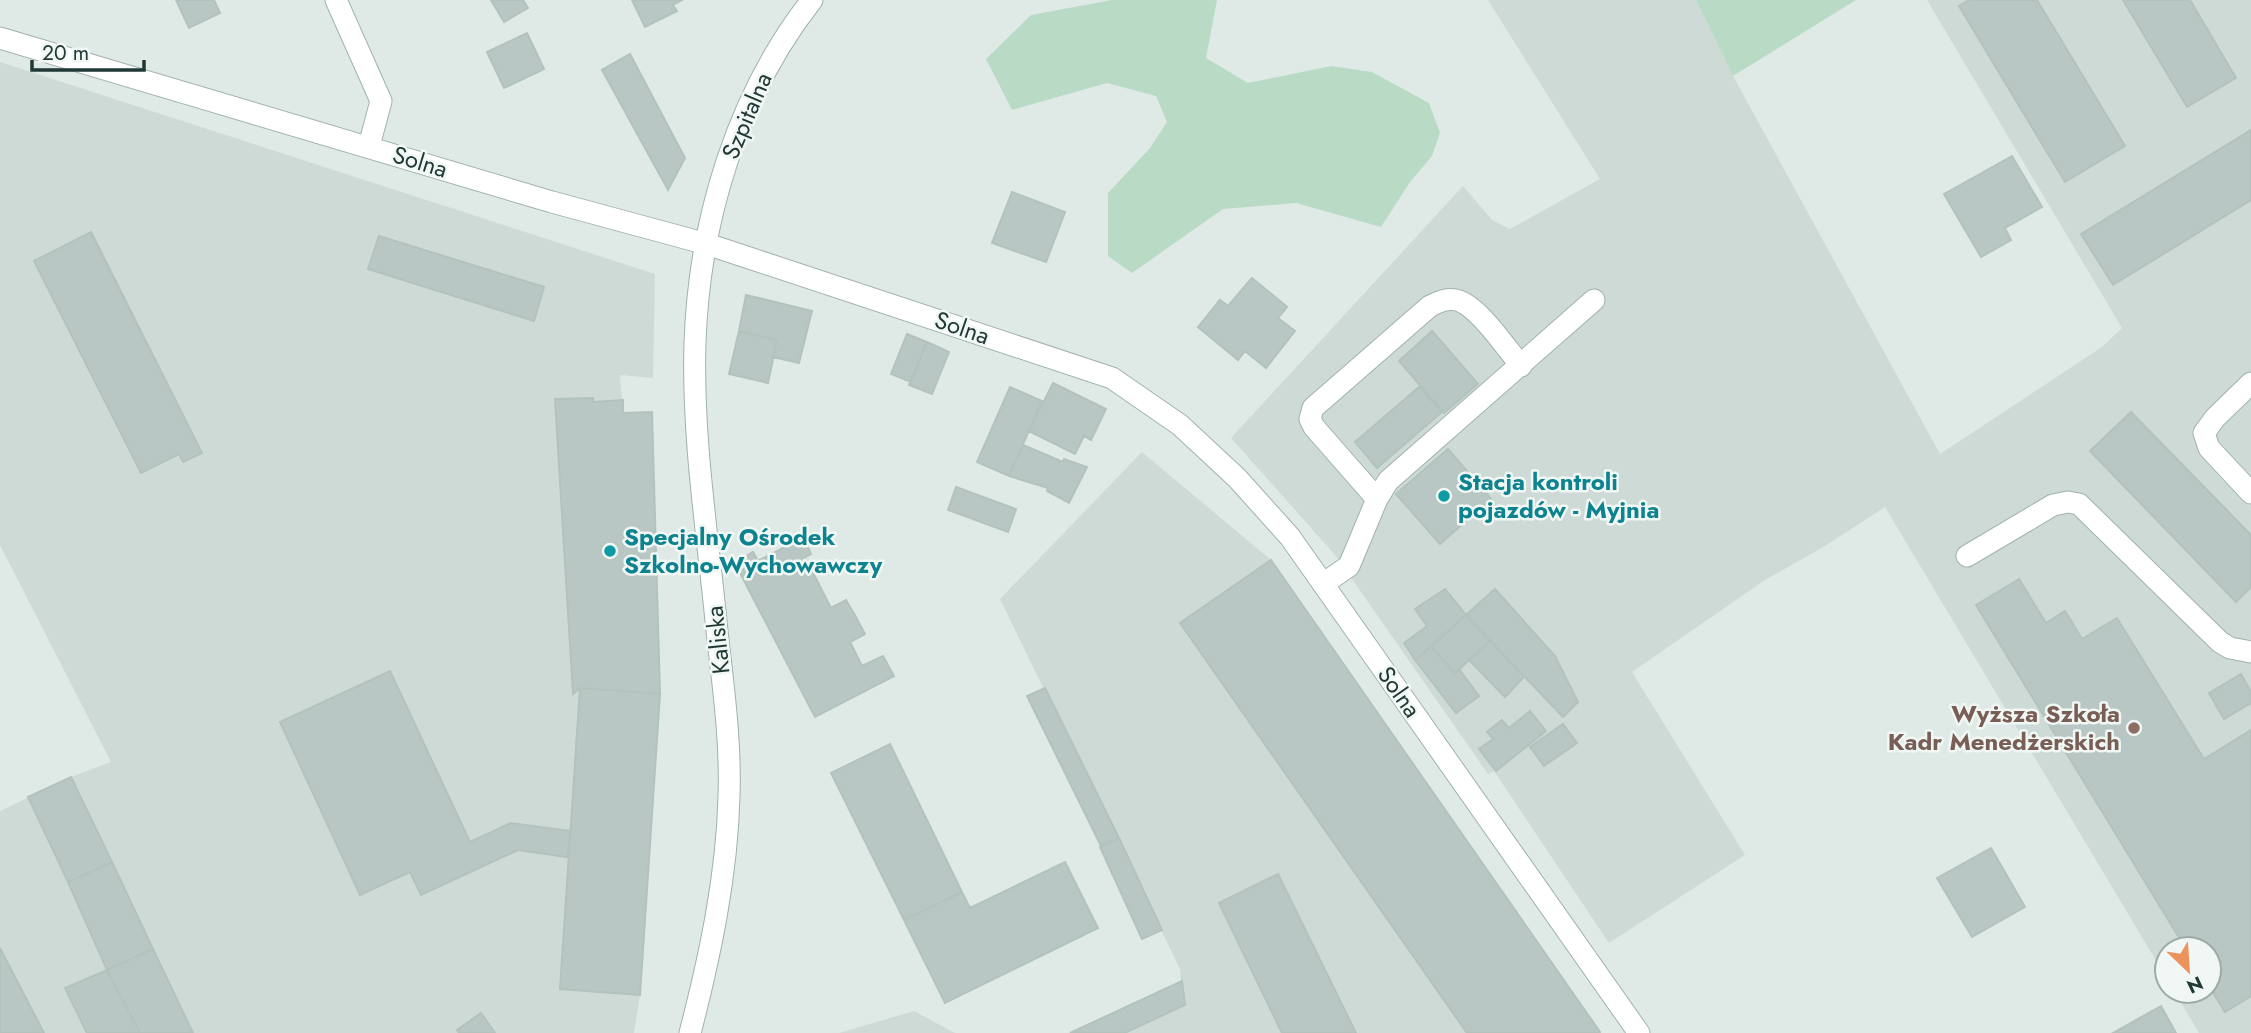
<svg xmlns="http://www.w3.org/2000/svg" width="2251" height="1033" font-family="Jost,sans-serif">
<rect width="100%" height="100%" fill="#dfeae7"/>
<!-- built -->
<path fill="#cedad6" d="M1488 0H1696L1733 76 1940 454 2102 347 2122 328 1927 0H2251V1033H2199L2174 991H2209V949H2167V979L1885 507 1825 546 1765 580 1632 672 1745 855 1609 943 1494 771 1488 774 1336 556 1231 438 1463 186 1492 220 1510 229 1600 179Z
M0 62 655 274 653 378 620 375 623 413 652 412 660 694 640 995 634 1033H0V811L71 777 111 762 0 545Z
M1142 452 1271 560 1601 1033H1128L1183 1007 1180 969 1000 599Z
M914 1011 955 1033H839Z"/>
<!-- green -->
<path fill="#b9dbc6" d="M1112 0H1217L1206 58 1248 83 1331 66 1372 72 1429 103 1440 133 1432 156 1410 182 1381 227 1296 203 1223 209 1132 273 1108 256V193L1150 148 1167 122 1156 96 1107 83 1012 110 986 59 1031 15Z
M1696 0H1856L1733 76Z"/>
<!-- building -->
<path fill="#b8c7c3" stroke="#b2c3be" stroke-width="2" d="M176 0H214L220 13 189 28Z
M491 0H523L528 8 504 22Z
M632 0H682L673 5 677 11 645 27Z
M1969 0H2037L2125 146 2065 182 1959 6Z
M2123 0H2190L2236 78 2187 107Z
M527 33 544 69 504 88 487 52Z
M630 54 685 158 668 190 602 70Z
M2251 130V200L2113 285 2081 234Z
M2012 156 2042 207 2005 228 2011 240 1981 257 1944 194Z
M1012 192 1065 212 1046 262 992 243Z
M91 232 202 453 183 462 179 454 141 473 34 261Z
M379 236 544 287 534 321 368 269Z
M1252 278 1287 307 1278 318 1295 331 1266 368 1245 351 1238 360 1198 327 1220 300 1228 306Z
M746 295 812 311 799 363 773 357 777 340 739 331Z
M739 331 777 340 768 383 729 374Z
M1432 331 1478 384 1444 413 1399 361Z
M907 334 927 342 911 382 891 374Z
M927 342 949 352 932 394 909 385Z
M1053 383 1106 409 1091 440 1084 436 1075 454 1029 431Z
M1010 387 1042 401 1009 476 977 462Z
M1419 387 1442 412 1377 468 1355 442Z
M593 398V402L623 400V413L652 412 660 694 580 688 573 694 555 399Z
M2131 412 2251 535V587L2236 602 2090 451Z
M1023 445 1063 462 1064 459 1087 467 1069 503 1047 491 1048 488 1009 476Z
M1448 449 1491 499 1440 544 1396 494Z
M956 487 1016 509 1008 532 948 510Z
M796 541 800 548 807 545 811 554 805 557 831 608 846 600 856 617 865 634 850 642 862 666 883 656 894 676 815 717 739 571 746 568 741 559 753 552 758 561Z
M1271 560 1600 1032 1599 1033H1467L1180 623Z
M2019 579 2046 623 2065 611 2082 639 2117 618 2204 759 2251 730V996L2225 1012 2209 986V949H2186L1976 605Z
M1445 589 1466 615 1415 660 1404 643 1427 626 1415 609Z
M1495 589 1555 656 1578 702 1563 717 1466 615Z
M1466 615 1490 641 1455 673 1431 647Z
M1490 641 1524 677 1505 697 1469 660Z
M1431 647 1455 673 1459 669 1479 696 1456 713 1415 660Z
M390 671 470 842 511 823 571 831 567 857 518 850 421 895 410 872 360 895 280 722Z
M2241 674 2251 692V703L2224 719 2209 693Z
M580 688 660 694 640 995 560 989Z
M1045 688 1119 838 1101 846 1027 696Z
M1530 711 1546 731 1496 771 1479 749 1493 739 1487 732 1502 720 1509 728Z
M1563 724 1577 743 1544 766 1530 747Z
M890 744 962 892 904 920 831 773Z
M71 777 112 862 68 882 28 797Z
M1119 838 1162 930 1142 939 1100 847Z
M1991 848 2025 907 1972 937 1937 878Z
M112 862 153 949 107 970 68 882Z
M1065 862 1098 928 945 1003 904 920 962 892 970 908Z
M1278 874 1356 1033H1282L1219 903Z
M0 948 44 1033H0Z
M153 949 193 1033H140L107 970Z
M107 970 140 1033H87L65 988Z
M1182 981 1185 1005 1125 1033H1070Z
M2161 1006 2176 1033H2113Z
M481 1013 495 1033H459L457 1030Z"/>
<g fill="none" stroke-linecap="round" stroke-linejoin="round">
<!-- service casing -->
<g stroke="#a2b1ae" stroke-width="23">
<path id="service" d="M2251 383 2215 418 2204 433 2209 448 2251 493
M1377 499 1314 427 1310 419 1313 408 1430 306C1439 302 1446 298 1456 300 1477 304 1507 349 1521 366
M1967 556 2053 505 2068 502 2079 504 2220 642 2230 648 2251 652
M1323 584 1349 566 1377 499 1388 481 1594 300"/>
</g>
<!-- minor casing -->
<g stroke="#a2b1ae" stroke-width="23">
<path id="minor" d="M336 0 381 101 369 146
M0 38 552 202 707 244 1112 378 1180 425 1237 478 1290 537 1639 1033"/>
</g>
<!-- tertiary casing -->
<g stroke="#a2b1ae" stroke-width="23">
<path id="tertiary" d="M690 1033C710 956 727 876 729 796 731 741 723 685 717 631 708 536 692 439 695 343 699 222 737 95 812 0"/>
</g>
<!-- service -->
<use href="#service" stroke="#fff" stroke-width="21"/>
<!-- minor -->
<use href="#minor" stroke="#fff" stroke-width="21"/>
<!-- tertiary -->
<use href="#tertiary" stroke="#fff" stroke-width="21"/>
</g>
<!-- markers -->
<g fill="#0f9aa8" stroke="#f0f7f4" stroke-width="2.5">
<circle cx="1444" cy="496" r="7"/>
<circle cx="610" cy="551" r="7"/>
</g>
<circle fill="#8d6e63" stroke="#f0f7f4" stroke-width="2.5" cx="2134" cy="728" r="7"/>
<g text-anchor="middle" stroke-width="5" stroke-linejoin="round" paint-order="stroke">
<!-- street labels -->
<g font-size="24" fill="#213936" stroke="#f0f7f4">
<text transform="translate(747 116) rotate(-67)" y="8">Szpitalna</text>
<text transform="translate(420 162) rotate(17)" y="8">Solna</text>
<text transform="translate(962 328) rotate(19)" y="8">Solna</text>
<text transform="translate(718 640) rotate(-96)" y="8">Kaliska</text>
<text transform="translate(1399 692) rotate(55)" y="8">Solna</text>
</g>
<!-- culture labels -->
<g font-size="24" font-weight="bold" fill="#0d838f" stroke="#f0f7f4" text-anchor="start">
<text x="1458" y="490">Stacja kontroli<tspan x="1458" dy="28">pojazdów - Myjnia</tspan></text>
<text x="624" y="545">Specjalny Ośrodek<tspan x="624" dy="28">Szkolno-Wychowawczy</tspan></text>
</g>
<!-- education labels -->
<g font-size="24" font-weight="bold" fill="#785e54" stroke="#f0f7f4" text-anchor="end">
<text x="2120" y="722">Wyższa Szkoła<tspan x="2120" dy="28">Kadr Menedżerskich</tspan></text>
</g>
</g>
<!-- north arrow -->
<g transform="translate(2188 970) rotate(155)"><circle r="33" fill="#f0f7f4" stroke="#9daba8" stroke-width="2"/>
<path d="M0-5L12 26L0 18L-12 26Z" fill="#ec925b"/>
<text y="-10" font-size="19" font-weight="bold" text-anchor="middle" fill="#213936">N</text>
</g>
<!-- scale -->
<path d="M32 60v10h112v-10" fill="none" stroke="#213936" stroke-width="3.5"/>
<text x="42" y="60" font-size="21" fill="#213936" stroke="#f0f7f4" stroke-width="5" paint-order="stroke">20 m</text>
</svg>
